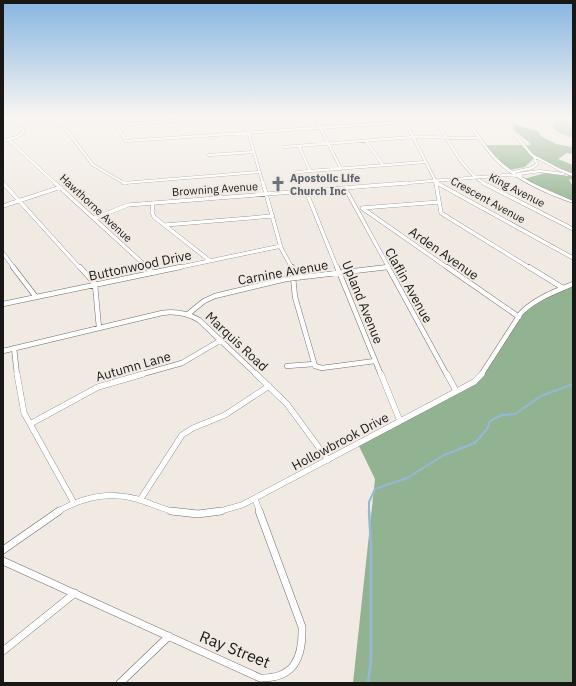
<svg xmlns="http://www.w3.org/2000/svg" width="576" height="686" font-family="'IBM Plex Sans',sans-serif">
<rect width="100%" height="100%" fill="#f1eae3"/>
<!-- green -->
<path fill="#a9c7a9" d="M557 118 573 121V138L562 134 553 128 552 126Z"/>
<!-- forest -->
<path fill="#92b392" d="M513 124 538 131 541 136 556 144 573 147V154L567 153 558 159 573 165V180L569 179 573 187V201L524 179 545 173 568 176V172L535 157 525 167 509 170 500 163 485 145H529L531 144 514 130Z
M573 285V683H353L375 479 358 444 475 381 522 311 551 292Z"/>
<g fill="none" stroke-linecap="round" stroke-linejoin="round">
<!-- stream-far1 -->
<path stroke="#93b9d7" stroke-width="2" d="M369 512V502L375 489 407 478 444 455 475 443 487 429 490 421 502 415 515 414 541 396 573 384"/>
<!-- stream -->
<path stroke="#93b9d7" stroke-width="2.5" d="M368 683 371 660V546L369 511"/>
<!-- minor-far4 casing -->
<g stroke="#746e68" stroke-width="3">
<path id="minor-far4" d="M51 117 55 123 68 132 93 165 124 183 260 172
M112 117 126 141 405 122
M244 117 263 184
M315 117 341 169
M403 117 436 182 439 184
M434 117C447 138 463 172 485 184
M500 117 532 155 560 170 573 175
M116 125 227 117
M3 126 16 123
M9 140 56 184
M3 141 17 137 24 131 11 117
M366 141 383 165
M299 146 310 171
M284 147 413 137 480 138
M209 155 254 152
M297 172 425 162
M514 172 532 168 537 164 534 157
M518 174 540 171 563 174
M436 182V184
M395 184 506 175 521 176"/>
</g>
<!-- minor-far3 casing -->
<g stroke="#746e68" stroke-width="4">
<path id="minor-far3" d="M3 183 80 268
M55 183 148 268
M124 183H126
M263 183 281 248 292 268
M436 183 441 213 530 268
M437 183 573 258
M483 183 573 229
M345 188 389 268
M306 191 337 268
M153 203 152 212 154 217 209 260
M3 206 61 187
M362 208 448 268
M362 208 439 202
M95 218 128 205 407 183
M165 225 273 216
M3 253 14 268
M176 268 281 246
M380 268 388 267"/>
</g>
<!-- minor-far2 casing -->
<g stroke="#746e68" stroke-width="5.5">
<path id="minor-far2" d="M13 267 36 297
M80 267 96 285
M146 267 153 273
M292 267 295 297 315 366 322 368 375 361
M337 267 381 375
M388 267 447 375
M447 267 519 317
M529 267 563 288
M95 285 99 328
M3 304 180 267
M188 314 204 301 215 296 286 279 388 267
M14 348 17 375
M3 351 162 313C176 311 187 313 199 320L257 375
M287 366 314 364
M139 375 182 363 221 340
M481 375 521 313C536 298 554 292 573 284"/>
</g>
<!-- minor-far1 casing -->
<g stroke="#746e68" stroke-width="6">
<path id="minor-far1" d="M17 374 24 413 74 503
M256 374 287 404 328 460
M381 374 400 421
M447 374 456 391
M30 424 98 387 143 374
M255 499 260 512
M140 500 182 435 193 428 225 415 269 386
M57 512C82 497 109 491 137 499 150 503 162 509 176 512
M217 512 242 505 474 382 482 374"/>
</g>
<!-- minor casing -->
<g stroke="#746e68" stroke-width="8">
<path id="minor" d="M171 511 198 514 221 511
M3 550 59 511
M3 561 260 678C294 679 303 658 302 627L259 511
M3 651 75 593
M120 683 169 636"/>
</g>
<!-- tertiary casing -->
<g stroke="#746e68" stroke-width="1">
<path id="tertiary" d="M464 117H467C477 132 487 149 500 161 520 180 548 190 573 201V203C549 195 515 180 497 162 484 149 474 132 464 117Z"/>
</g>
<!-- minor-far4 -->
<use href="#minor-far4" stroke="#fff" stroke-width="2.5"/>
<!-- minor-far3 -->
<use href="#minor-far3" stroke="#fff" stroke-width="3.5"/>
<!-- minor-far2 -->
<use href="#minor-far2" stroke="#fff" stroke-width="4.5"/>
<!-- minor-far1 -->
<use href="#minor-far1" stroke="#fff" stroke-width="5.5"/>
<!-- minor -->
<use href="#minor" stroke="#fff" stroke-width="7"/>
<!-- tertiary -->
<use href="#tertiary" fill="#fff" fill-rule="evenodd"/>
</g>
<!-- sky -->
<linearGradient id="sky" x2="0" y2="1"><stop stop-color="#86b6e1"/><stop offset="0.55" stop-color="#f9f6f2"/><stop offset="1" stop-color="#f9f6f2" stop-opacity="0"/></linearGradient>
<rect width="576" height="213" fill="url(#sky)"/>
<!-- icons -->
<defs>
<g id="church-bare" transform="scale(1.2)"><path d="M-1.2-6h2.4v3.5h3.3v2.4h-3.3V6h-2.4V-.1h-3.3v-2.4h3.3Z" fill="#6b7280" stroke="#f1eae3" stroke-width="2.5" paint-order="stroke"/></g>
</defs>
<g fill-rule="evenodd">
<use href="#church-bare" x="278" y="184"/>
</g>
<g text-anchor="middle" stroke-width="4" stroke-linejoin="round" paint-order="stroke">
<!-- far-worship labels -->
<g font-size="11" font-weight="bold" fill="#5b616d" stroke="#f1eae3" text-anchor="start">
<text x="290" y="182">Apostolic Life<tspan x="290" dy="13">Church Inc</tspan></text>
</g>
<!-- far-street labels -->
<g font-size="11" fill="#191715" stroke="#f1eae3">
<text transform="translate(215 189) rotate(-4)" y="4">Browning Avenue</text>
<text transform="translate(517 190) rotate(27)" y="4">King Avenue</text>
<text transform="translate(488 200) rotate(29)" y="4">Crescent Avenue</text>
<text transform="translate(96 208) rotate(43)" y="4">Hawthorne Avenue</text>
</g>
<!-- street labels -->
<g font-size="13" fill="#191715" stroke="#f1eae3">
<text transform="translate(444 253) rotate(35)" y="5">Arden Avenue</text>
<text transform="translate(140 265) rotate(-12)" y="5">Buttonwood Drive</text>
<text transform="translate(283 272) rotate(-10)" y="5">Carnine Avenue</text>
<text transform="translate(409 285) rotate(61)" y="5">Claflin Avenue</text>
<text transform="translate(363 302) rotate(68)" y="5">Upland Avenue</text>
<text transform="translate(237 341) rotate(43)" y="5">Marquis Road</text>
<text transform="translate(133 366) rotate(-16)" y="5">Autumn Lane</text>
<text transform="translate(340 441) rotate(-28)" y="5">Hollowbrook Drive</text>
</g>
<!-- near-street labels -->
<g font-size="16" fill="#191715" stroke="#f1eae3">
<text transform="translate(235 649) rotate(22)" y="6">Ray Street</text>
</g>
</g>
<!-- border -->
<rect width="576" height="686" fill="none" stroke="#191715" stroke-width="8"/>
</svg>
